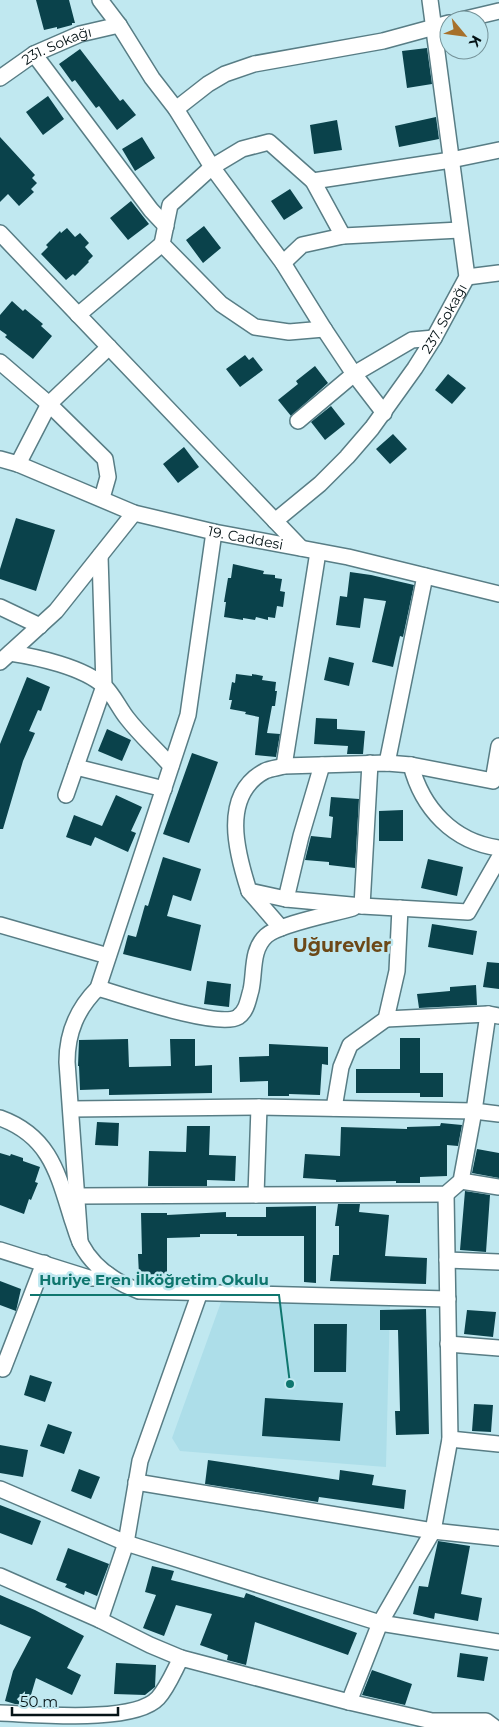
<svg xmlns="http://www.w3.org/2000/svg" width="499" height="1727" font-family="Montserrat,sans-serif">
<rect width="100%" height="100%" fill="#c0e8f0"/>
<!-- built -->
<path fill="#addee9" d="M221 1302 390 1305 386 1467 180 1451 172 1438Z"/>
<!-- building -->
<path fill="#0a424b" d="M36 0H69L75 23H72V25L57 29V27L44 30Z
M427 48 432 84 407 88 402 51Z
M80 49 120 101 123 99 136 115 117 130 99 106 96 108 75 80 72 82 59 64Z
M48 96 64 119 43 135 26 112Z
M436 117 439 139 399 147 395 126Z
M337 120 342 150 314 154 310 125Z
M0 137 35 175 32 178 37 183 31 189 34 192 19 206 8 194 0 202Z
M142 137 155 158 135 171 122 149Z
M290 189 303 208 284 220 271 201Z
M131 201 149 224 128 240 110 218Z
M204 226 221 248 203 263 186 240Z
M67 228 75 237 80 233 89 243 85 247 93 256 88 261 89 262 75 276 73 274 66 280 41 254 48 247 46 245 60 231 61 233Z
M12 301 23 311 25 309 43 324 41 326 52 336 33 359 5 337 7 335 0 330V315Z
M245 355 249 360 253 357 263 370 240 387 226 369Z
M315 366 328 383 291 416 278 400 298 384 296 381Z
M448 374 466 388 452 404 435 390Z
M331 406 345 424 325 440 311 422Z
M393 434 407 449 390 464 376 449Z
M184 447 199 467 178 483 163 464Z
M16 518 55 530 36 591 0 579V569Z
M233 564 264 571 263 574 275 575V578L282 579 280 591 285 592 283 607 277 606 275 618 268 617V620L256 617 255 620 243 618V620L224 617 226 602H224L228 578H231Z
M350 572 371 575 414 585 403 637 400 636 393 667 372 662 386 601 364 598 360 628 336 625 340 596 347 597Z
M329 657 354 663 349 686 324 680Z
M236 674 252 676V674L263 676 262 680 276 682 275 691H277L275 706H272L267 733 280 734 276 757 255 755 259 717 245 714 246 712 230 709 232 700H229L232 682 235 683Z
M27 677 50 687 41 711 38 710 29 731 35 733 23 761 3 829H0V744Z
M316 718 337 719V729L365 731 363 754H347L348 746 314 744Z
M107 729 131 740 122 761 98 751Z
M192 753 218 762 189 843 163 834Z
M116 795 142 807 131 831 136 833 128 852 95 837 91 846 66 837 74 815 102 826Z
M331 797 359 799 355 868 329 865V862L305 860 311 836 331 838 333 817 329 816Z
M403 810V841H379V811Z
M163 857 201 869 191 901 173 895 167 916 201 925 191 971 123 954 128 935 136 937 145 905 148 906Z
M428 859 463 867 457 896 421 888Z
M432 924 477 931 473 955 428 947Z
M487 962 499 963V989L483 987Z
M207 981 231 984 229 1007 204 1004Z
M476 985 477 1005 419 1008 417 994 450 991V987Z
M400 1038H420V1073H443V1097H420V1093H356V1069H400Z
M128 1039 129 1067 171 1066 170 1039H195V1066L212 1065V1093L109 1095V1089L80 1090 79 1066H78L79 1040Z
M269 1044 328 1047V1065L322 1064 320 1095 289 1094V1096H268V1081L240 1082 239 1057 269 1056Z
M97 1122 119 1123 118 1146 95 1145Z
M441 1123 462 1125 458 1146 447 1145V1176L420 1177V1183H396V1181L336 1182V1180L303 1178 305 1154 340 1156 341 1127 407 1129V1127L440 1126Z
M187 1126H210L209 1155 236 1156 235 1181 207 1180V1186H148L149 1151 186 1152Z
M477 1149 499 1153V1178L472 1173Z
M0 1153 10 1156 11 1154 23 1158V1161L40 1167 35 1182 38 1183 31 1200 29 1199 24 1214 0 1205Z
M465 1191 490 1195 486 1252 460 1250Z
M338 1204H360L359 1212 389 1215 385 1256 427 1258 426 1284 330 1281 333 1255H339V1226H335Z
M316 1206V1283L304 1282V1236H237V1234H200V1237L167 1238V1274L139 1275 138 1254H142L141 1213H167V1215L226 1212V1217H266V1207Z
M0 1281 21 1289 16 1311 0 1305Z
M426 1309 429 1434 396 1435 395 1411H400L398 1330H380V1310Z
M467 1310 496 1312 493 1337 464 1334Z
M314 1324H347L346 1372H314Z
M30 1375 52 1382 45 1402 24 1395Z
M265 1398 343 1403 340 1441 262 1436Z
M474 1404 493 1405 491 1432 472 1431Z
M48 1424 72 1432 64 1454 40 1446Z
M0 1445 28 1450 23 1477 0 1473Z
M208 1460 339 1480 340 1470 374 1475 372 1485 406 1490 404 1509 319 1497 318 1502 205 1484Z
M79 1469 100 1477 91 1499 71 1491Z
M0 1505 41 1521 32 1545 0 1533Z
M438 1541 470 1546 461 1594 482 1598 478 1621 435 1613 434 1619 413 1614 419 1586 428 1587Z
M68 1548 109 1564 97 1596 85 1591 84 1595 65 1587 67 1584 56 1580Z
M152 1566 174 1571 171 1580 244 1598 246 1593 357 1633 348 1655 255 1622 246 1665 227 1660 228 1655 200 1645 212 1614 176 1605 164 1636 143 1628 156 1595 145 1592Z
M0 1595 35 1610 84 1636 67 1668 81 1675 72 1695 36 1678 28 1705 15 1704 5 1701 13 1671 31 1637 0 1624Z
M460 1653 488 1657 484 1681 457 1677Z
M116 1663 156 1665 155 1687 145 1695 114 1694Z
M372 1670 412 1684 405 1705 362 1695Z"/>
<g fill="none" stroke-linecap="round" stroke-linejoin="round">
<!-- minor casing -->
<g stroke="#587d85" stroke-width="18">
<g id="minor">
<path d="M100 0 119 25 152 78 176 109 212 167 283 263 324 329 354 374 384 413"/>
<path d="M461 20 499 11"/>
<path d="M34 54 151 210 166 226"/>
<path id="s1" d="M0 78 34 54 80 34 119 25"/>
<path d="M176 109 208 84 225 74 254 64 383 41 449 23"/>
<path d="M313 181 451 160 499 150"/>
<path d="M0 233 301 548"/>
<path d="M283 263 302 245 343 236 460 230"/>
<path d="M467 277 499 273"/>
<path d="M78 315 162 244"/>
<path d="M324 329 289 332 255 327 221 304 162 244 170 205 212 167 242 149 269 142 313 181 343 236"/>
<path d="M0 362 49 404 105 459 108 477 102 498"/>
<path d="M298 421 354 374 412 340 434 338"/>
<path id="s2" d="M0 459 18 464 134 513 214 532 348 557 499 594"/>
<path d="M18 464 49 404 109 347"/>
<path id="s3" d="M275 521 320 484 347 457 372 428 415 368 434 338 467 277 430 0"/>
<path d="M318 552 284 766 387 763 411 765 493 781 499 746"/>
<path d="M0 607 40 626"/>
<path d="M10 653C37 657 83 667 104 686 113 694 119 708 127 718 140 735 157 750 171 766"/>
<path d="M0 662 56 611 134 513"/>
<path d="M387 763 425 576"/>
<path d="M322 765 301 836 286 899 362 906 468 912 499 858"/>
<path d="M411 765C422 808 453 842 499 848"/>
<path d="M284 766C278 768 271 768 265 771 220 795 237 854 249 891L286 899"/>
<path d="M76 767 164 789"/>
<path d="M66 795 104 686 100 556"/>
<path d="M249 891 281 928"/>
<path d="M362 906 370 763"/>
<path d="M0 925 108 956"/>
<path d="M98 988C122 995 219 1029 238 1017 247 1011 248 1000 251 990 255 972 251 950 266 936 279 924 333 914 353 908"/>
<path d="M386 1019 488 1014 499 1016"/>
<path d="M334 1108 341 1067 350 1045 386 1019 397 971 400 908"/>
<path d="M71 1109 259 1107 474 1111 499 1114"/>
<path d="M0 1118C50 1136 58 1174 72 1219 75 1227 77 1236 81 1244 93 1267 115 1282 139 1291L448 1299"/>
<path d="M461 1181 499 1187"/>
<path d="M256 1195 259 1107"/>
<path d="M78 1196 446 1194 461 1181 474 1111 488 1014"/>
<path d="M80 1242 67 1062C67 1032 77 1009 98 988L188 715 214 532"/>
<path d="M0 1250 89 1278H96L107 1274"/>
<path d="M447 1260 499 1262"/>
<path d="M448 1344 499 1348"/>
<path d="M3 1369 44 1263"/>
<path d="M450 1439 499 1444"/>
<path d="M136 1482 433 1531 499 1538"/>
<path d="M0 1489 126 1543 380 1623 499 1642"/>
<path d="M0 1576 100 1620 150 1645 181 1658"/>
<path d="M100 1620 126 1543 140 1461 200 1292"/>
<path d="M349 1702 380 1623 433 1531 450 1439 446 1194"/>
<path d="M0 1713C35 1714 134 1724 158 1698 168 1687 174 1671 181 1658L349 1702 432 1721H486L494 1727"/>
</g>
</g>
<!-- minor -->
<use href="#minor" stroke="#fff" stroke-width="15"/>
</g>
<g text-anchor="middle" stroke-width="5" stroke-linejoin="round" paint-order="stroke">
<!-- street labels -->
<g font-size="14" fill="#051316" stroke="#c0e8f0">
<text dy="5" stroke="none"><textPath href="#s1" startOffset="66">231. Sokağı</textPath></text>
<text dy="5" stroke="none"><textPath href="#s3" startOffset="266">237. Sokağı</textPath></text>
<text dy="5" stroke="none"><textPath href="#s2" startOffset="259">19. Caddesi</textPath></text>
</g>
<!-- district labels -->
<g font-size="19" font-weight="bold" fill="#6c4817" stroke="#c0e8f0">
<text x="342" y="952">Uğurevler</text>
</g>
</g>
<!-- callouts -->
<path fill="none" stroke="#0f766e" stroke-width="2" d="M290 1384L279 1295H30"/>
<circle fill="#0f766e" stroke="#c0e8f0" stroke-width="2" cx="290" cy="1384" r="5"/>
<g font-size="15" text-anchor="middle" font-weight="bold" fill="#0f766e" stroke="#c0e8f0" stroke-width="5" stroke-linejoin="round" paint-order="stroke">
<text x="154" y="1285">Huriye Eren İlköğretim Okulu</text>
</g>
<!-- north arrow -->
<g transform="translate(464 35) rotate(119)"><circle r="24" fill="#c0e8f0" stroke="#759399"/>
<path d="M0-4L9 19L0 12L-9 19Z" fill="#a7712b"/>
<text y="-8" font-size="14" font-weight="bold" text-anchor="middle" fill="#051316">K</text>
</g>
<!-- scale -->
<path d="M12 1707v8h106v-8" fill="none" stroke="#051316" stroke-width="2.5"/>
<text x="20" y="1707" font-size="15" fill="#051316" stroke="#c0e8f0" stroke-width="4" paint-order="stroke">50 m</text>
</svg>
